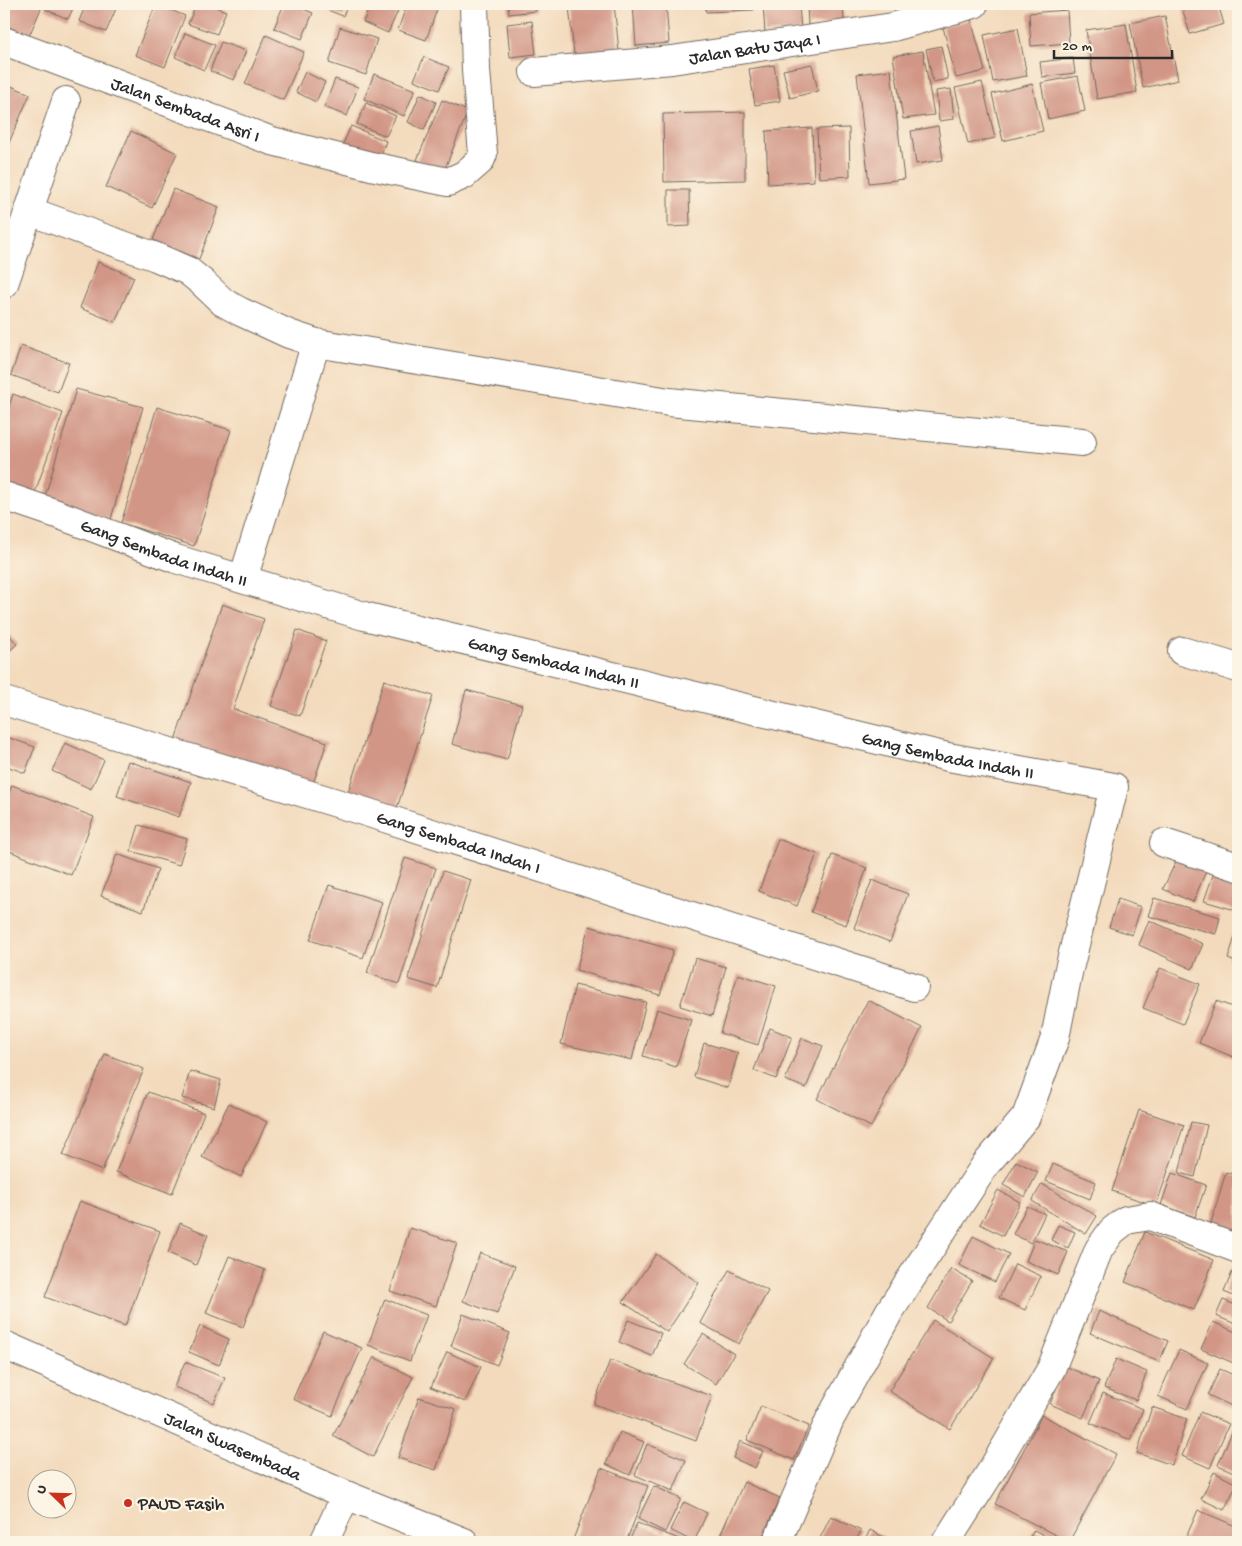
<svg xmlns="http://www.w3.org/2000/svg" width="1242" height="1546" font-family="'Gochi Hand',sans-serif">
<rect width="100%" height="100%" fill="#fcf5e5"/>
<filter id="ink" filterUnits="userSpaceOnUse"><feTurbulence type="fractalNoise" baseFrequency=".02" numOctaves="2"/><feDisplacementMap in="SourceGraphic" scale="10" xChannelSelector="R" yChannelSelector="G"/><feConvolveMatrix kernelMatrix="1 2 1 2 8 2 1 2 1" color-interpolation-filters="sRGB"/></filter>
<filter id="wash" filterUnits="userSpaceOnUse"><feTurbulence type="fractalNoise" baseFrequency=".0096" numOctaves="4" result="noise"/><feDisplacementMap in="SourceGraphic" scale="20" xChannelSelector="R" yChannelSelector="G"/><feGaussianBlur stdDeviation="1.12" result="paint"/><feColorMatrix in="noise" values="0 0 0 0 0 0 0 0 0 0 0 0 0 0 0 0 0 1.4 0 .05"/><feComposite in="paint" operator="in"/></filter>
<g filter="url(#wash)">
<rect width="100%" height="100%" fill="#f3dabc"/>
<g id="blocks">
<!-- building -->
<path fill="#d29686" d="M4 4H43L29 36 4 25Z
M47 4H75L68 19 45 9Z
M86 4H118L106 32 79 21Z
M156 4 185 16 165 67 135 55Z
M196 4H207L226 11 217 34 188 24Z
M284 4H291L313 13 302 39 274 28Z
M312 4H348L343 16Z
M371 4H401L388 33 363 22Z
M407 4H439L426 40 398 30Z
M508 4H536V11L509 14Z
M593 4H614L619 51 574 55 569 6Z
M633 4H666L669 43 636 46Z
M705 4H754V10L706 12Z
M763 4H799L801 30 765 33Z
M807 4H843L844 22 808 25Z
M1181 4H1218L1224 24 1190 34Z
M1067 10 1069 43 1031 46 1029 13Z
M1165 16 1178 80 1143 88 1130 23Z
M971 19 985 71 956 78 943 27Z
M532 21 536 54 510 57 507 24Z
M1126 24 1137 92 1097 99 1086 30Z
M340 27 377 39 366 75 329 63Z
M1018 28 1027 76 993 82 984 35Z
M185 33 215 45 204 70 175 57Z
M266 35 304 52 283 100 245 84Z
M221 42 246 51 234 80 210 71Z
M941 46 948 79 933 82 926 49Z
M923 51 934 115 903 119 893 56Z
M424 57 449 67 439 90 414 80Z
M1073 58 1075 73 1042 77 1040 62Z
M812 64 818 91 790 98 783 70Z
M774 65 780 101 755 105 749 69Z
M891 70 904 179 869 183 857 74Z
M305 72 325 82 316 102 296 92Z
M374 74 415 90 404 116 364 99Z
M1078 76 1085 111 1048 119 1041 83Z
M335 79 358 87 347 116 324 107Z
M982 82 995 138 968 144 955 88Z
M4 83 30 94 5 152 4 151Z
M1032 84 1043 131 1003 141 992 94Z
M951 89 954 119 939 121 936 91Z
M420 94 436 102 424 130 408 122Z
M442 100 468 111 444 171 417 160Z
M366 103 396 116 386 136 357 124Z
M745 112V180L664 182 663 114Z
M351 126 386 141 378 162 342 146Z
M938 126 943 160 916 164 911 131Z
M812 128 814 181 768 184 766 131Z
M849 128 850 176 819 178 817 129Z
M131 131 177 153 152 208 106 187Z
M173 189 219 207 199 259 153 240Z
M668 190H689L690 226 668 227Z
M98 262 134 277 115 322 80 308Z
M21 346 69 363 58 392 11 375Z
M76 389 143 407 111 519 44 500Z
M13 394 63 413 33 498 4 487V421Z
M157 407 231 430 194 546 121 523Z
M222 604 264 619 233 709 327 742 312 787 175 740Z
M4 629 17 644 4 656Z
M297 630 326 641 300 716 271 706Z
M384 680 433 696 397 808 348 792Z
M466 690 522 705 507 760 452 744Z
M4 736 35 747 25 773 4 765Z
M65 743 104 760 91 789 52 771Z
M128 761 191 782 179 817 117 796Z
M12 785 94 817 71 875 4 849V806Z
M139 825 187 839 179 865 131 851Z
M778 839 817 854 797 906 759 891Z
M117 854 158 869 143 911 101 896Z
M832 855 867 868 846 925 811 912Z
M405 858 436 868 399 984 367 973Z
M1177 859 1206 871 1193 902 1163 889Z
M443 871 471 880 437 988 408 979Z
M1214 872 1238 880V900L1235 910 1204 901Z
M872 880 908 894 890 942 854 928Z
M329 885 382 902 363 958 310 940Z
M1154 898 1220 917 1216 934 1148 916Z
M1118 899 1141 907 1132 935 1109 927Z
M1149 920 1203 944 1192 969 1139 945Z
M589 926 673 950 660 995 576 970Z
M1238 927V963L1228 959Z
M695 958 726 967 712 1016 680 1006Z
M1160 968 1200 984 1183 1024 1143 1008Z
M738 974 776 986 758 1045 720 1033Z
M575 985 646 1002 632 1060 561 1044Z
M868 1000 922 1028 871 1127 817 1099Z
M1216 1001 1238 1009V1052L1236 1058 1199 1043Z
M657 1009 691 1020 676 1067 643 1056Z
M770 1028 792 1037 776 1079 754 1070Z
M802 1038 823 1046 806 1088 785 1080Z
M704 1043 738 1053 728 1088 694 1077Z
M105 1054 144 1069 102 1171 63 1155Z
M190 1071 221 1080 214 1107 182 1098Z
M148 1092 204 1113 172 1194 116 1172Z
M229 1103 267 1122 241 1177 202 1157Z
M1139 1110 1184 1125 1156 1206 1112 1191Z
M1191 1122 1207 1125 1195 1177 1179 1173Z
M1016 1161 1038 1172 1025 1197 1003 1185Z
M1053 1164 1096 1182 1090 1199 1046 1181Z
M1226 1172 1238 1176V1235L1210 1226Z
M1172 1173 1206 1185 1195 1217 1161 1205Z
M1042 1184 1097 1216 1086 1234 1032 1201Z
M998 1190 1020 1202 1003 1236 980 1224Z
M80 1201 160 1231 125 1326 45 1297Z
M1027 1206 1045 1214 1031 1243 1013 1234Z
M180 1223 208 1235 196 1265 168 1253Z
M1058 1225 1075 1232 1068 1248 1051 1240Z
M410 1228 457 1243 436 1306 390 1291Z
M1145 1232 1214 1260 1194 1310 1125 1282Z
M973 1236 1009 1254 995 1282 959 1265Z
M1035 1239 1068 1252 1058 1275 1026 1261Z
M480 1253 515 1266 497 1314 463 1301Z
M656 1254 699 1283 667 1332 623 1302Z
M229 1256 265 1270 243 1327 206 1313Z
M1015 1264 1041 1276 1025 1310 999 1298Z
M1235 1265 1238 1266V1298L1224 1292Z
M951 1269 972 1281 948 1321 928 1308Z
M729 1270 768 1291 739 1344 700 1323Z
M385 1299 427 1315 410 1361 368 1345Z
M1223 1300 1238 1306V1325L1216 1316Z
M1099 1311 1168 1341 1159 1362 1090 1333Z
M463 1314 510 1333 497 1365 451 1346Z
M628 1320 661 1333 652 1356 619 1342Z
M933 1320 994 1358 950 1429 889 1391Z
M1213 1322 1238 1333V1365L1201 1349Z
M200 1326 229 1339 219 1365 189 1352Z
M323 1331 362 1348 332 1416 293 1399Z
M703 1334 734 1354 716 1384 684 1364Z
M1179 1350 1208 1363 1187 1409 1158 1396Z
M447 1352 481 1367 465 1402 431 1387Z
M374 1357 413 1377 373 1457 333 1436Z
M1116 1359 1147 1372 1136 1400 1104 1388Z
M610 1360 712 1396 696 1441 594 1404Z
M185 1362 225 1378 214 1403 174 1387Z
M1065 1366 1099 1381 1083 1418 1050 1404Z
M1220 1369 1238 1377V1403L1236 1408 1208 1395Z
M1103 1393 1143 1409 1131 1440 1090 1423Z
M419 1397 456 1409 436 1470 398 1458Z
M761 1406 809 1426 794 1460 747 1440Z
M1152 1407 1187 1419 1172 1465 1137 1453Z
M1200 1412 1229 1424 1210 1468 1182 1456Z
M1042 1415 1116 1454 1069 1542 995 1504Z
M1234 1427 1238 1429V1474L1218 1465Z
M620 1432 644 1442 630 1475 606 1464Z
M740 1441 763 1451 755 1468 733 1458Z
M647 1444 686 1460 673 1491 635 1475Z
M601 1468 648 1486 626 1542H572Z
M1214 1472 1237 1484 1224 1510 1201 1499Z
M744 1482 780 1498 760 1542H717Z
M654 1486 681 1499 665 1532 638 1519Z
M684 1502 707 1513 694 1542 670 1530Z
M1198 1510 1238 1527V1542H1184Z
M831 1516 861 1531 855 1542H818Z
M637 1523 687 1542H629Z
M870 1530 894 1542H864Z
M1034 1530 1056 1542H1027Z"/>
</g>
</g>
<g filter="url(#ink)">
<use href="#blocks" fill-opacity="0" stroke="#71685e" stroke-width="1"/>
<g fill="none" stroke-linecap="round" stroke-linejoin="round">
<!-- street casing -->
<g stroke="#71685e" stroke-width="30">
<g id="street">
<path id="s1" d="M4 41 272 141 371 166 448 182 464 175 480 161 483 154 476 70 474 4"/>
<path id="s2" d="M534 72 672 60 893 27 974 4"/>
<path d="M29 211 156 257 188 271 203 283 223 302 241 312 289 334 316 343 669 402 1082 442"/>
<path d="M4 284 66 101"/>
<path id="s3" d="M4 496 57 514 176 559 364 616 948 757 1114 787 1068 973 1055 1038 1026 1117 986 1164 889 1312 830 1419 777 1542"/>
<path d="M243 579 316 343"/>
<path d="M1182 651 1238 668"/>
<path id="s4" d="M4 701 366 812 914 987"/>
<path d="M1164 843 1238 867"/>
<path d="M946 1542 990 1473 1051 1369 1099 1249 1112 1231 1126 1220 1150 1216 1238 1249"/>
</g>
</g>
<!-- secondary casing -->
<g stroke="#71685e" stroke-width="30">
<g id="secondary">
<path id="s5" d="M4 1345 346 1495 464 1542"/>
<path d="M324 1542 346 1495"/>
</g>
</g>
<!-- street -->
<use href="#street" stroke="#fff" stroke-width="28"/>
<!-- secondary -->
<use href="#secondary" stroke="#fff" stroke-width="28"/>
</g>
</g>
<!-- markers -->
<circle fill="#c8321e" stroke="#fcf5e5" stroke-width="2" cx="128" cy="1503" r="5"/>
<g text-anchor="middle" stroke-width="4.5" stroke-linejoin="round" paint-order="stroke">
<!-- street labels -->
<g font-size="18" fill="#2b2b2b" stroke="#fcf5e5">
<text dy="6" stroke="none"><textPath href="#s2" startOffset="222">Jalan Batu Jaya I</textPath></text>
<text dy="6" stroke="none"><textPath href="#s1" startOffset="194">Jalan Sembada Asri I</textPath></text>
<text dy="6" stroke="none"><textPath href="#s3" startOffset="170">Gang Sembada Indah II</textPath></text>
<text dy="6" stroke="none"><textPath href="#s3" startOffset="575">Gang Sembada Indah II</textPath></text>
<text dy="6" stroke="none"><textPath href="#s3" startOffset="980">Gang Sembada Indah II</textPath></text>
<text dy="6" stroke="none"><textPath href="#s4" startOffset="476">Gang Sembada Indah I</textPath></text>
<text dy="6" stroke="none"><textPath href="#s5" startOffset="250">Jalan Swasembada</textPath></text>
</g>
<!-- poi labels -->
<g font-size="18" fill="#2b2b2b" stroke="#fcf5e5" text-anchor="start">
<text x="138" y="1509">PAUD Fasih</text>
</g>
</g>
<!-- margin -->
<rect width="1242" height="1546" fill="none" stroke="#fcf5e5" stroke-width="20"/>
<!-- north arrow -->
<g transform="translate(52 1494) rotate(293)"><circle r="24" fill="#fcf5e5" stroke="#a8a49b"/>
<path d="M0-4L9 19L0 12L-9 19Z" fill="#c8321e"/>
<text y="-8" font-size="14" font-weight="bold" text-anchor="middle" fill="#2b2b2b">U</text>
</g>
<!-- scale -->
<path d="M1054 50v8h118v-8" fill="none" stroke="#2b2b2b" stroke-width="2.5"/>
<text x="1062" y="50" font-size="15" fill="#2b2b2b" stroke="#fcf5e5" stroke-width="4" paint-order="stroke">20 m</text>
</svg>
